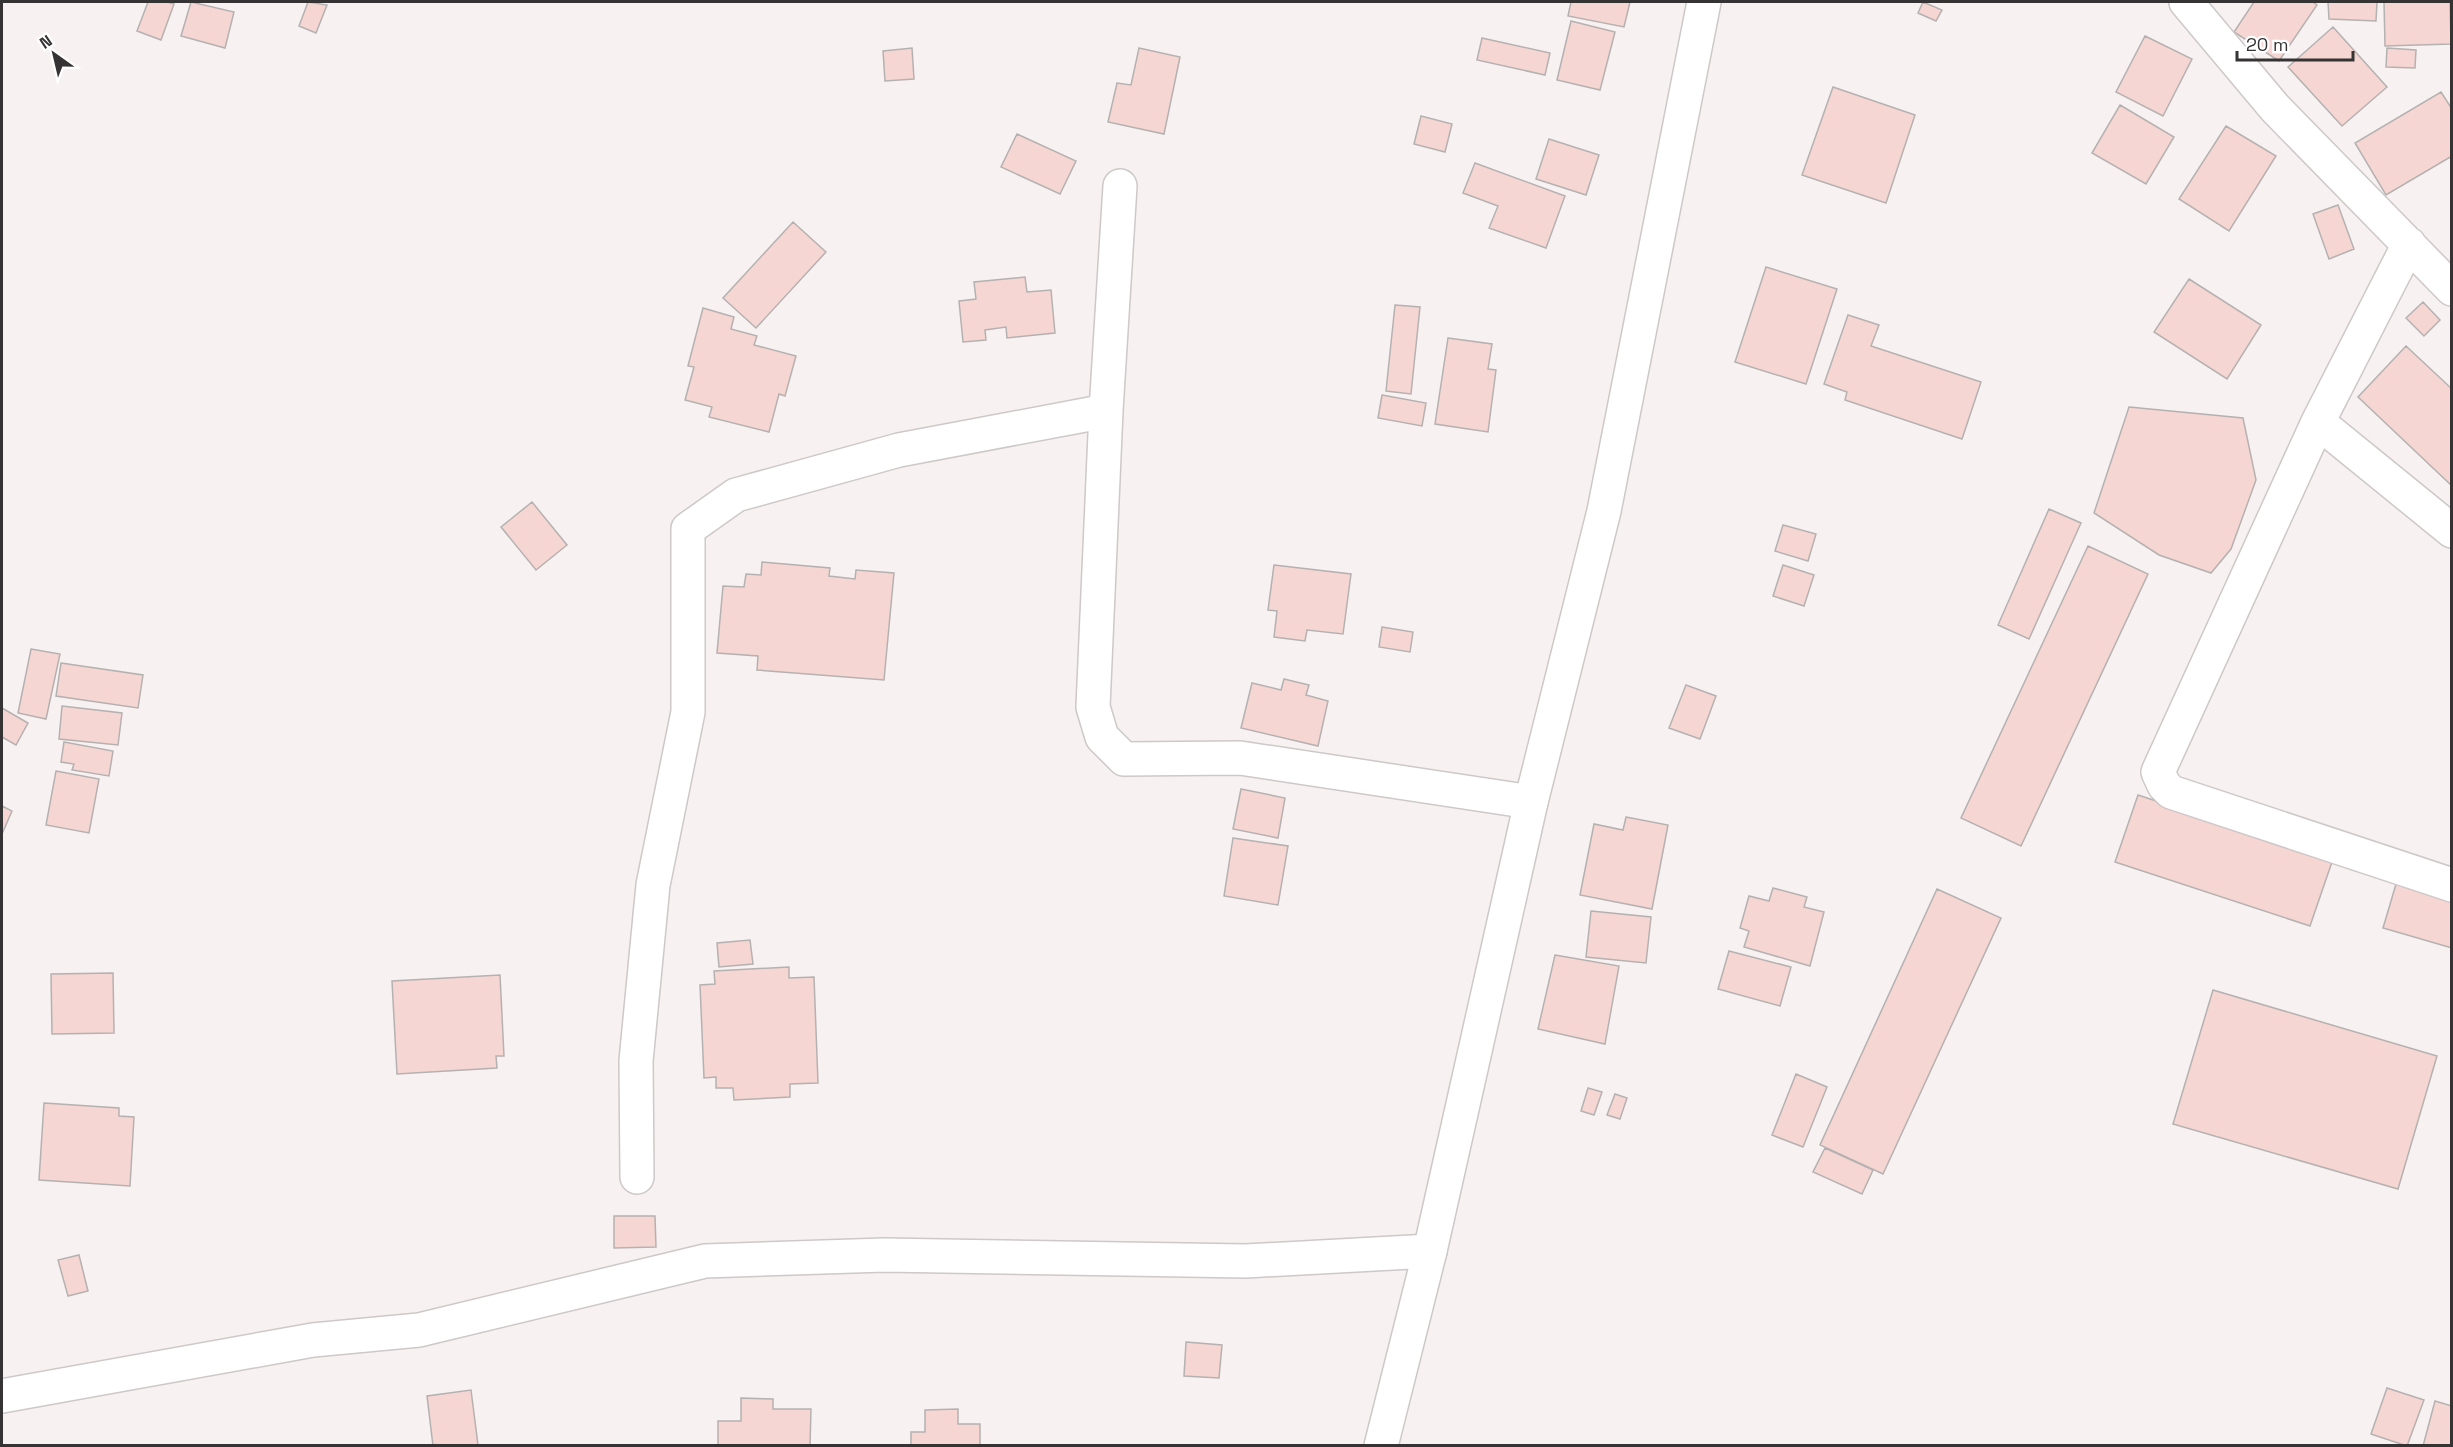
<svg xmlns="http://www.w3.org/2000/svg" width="2453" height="1447" font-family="'Space Grotesk',sans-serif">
<rect width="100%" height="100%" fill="#f7f2f1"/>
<!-- building -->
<path fill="#f5d6d2" stroke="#b6b1b1" stroke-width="1.5" d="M148 2H167L174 4 161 40 137 31Z
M191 2 234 12 225 48 181 36Z
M308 2 327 5 316 33 299 26Z
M1571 2H1630L1624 27 1568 16Z
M1923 2 1942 10 1936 21 1918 13Z
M2254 2H2313L2317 5 2279 61 2234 32Z
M2328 2H2377L2376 21 2329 19Z
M2384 2H2450L2451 44 2385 46Z
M1571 21 1615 32 1600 90 1557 80Z
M2333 27 2387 87 2342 126 2288 67Z
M2145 36 2192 59 2163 116 2116 92Z
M1482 38 1550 53 1545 75 1477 60Z
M912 48 914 79 885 81 883 51Z
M1139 48 1180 57 1164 134 1108 122 1117 83 1131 85Z
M2387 48 2416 50 2415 68 2386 67Z
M1833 87 1915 115 1886 203 1802 175Z
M2441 92 2452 109V156L2386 195 2355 143Z
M2120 105 2174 137 2146 184 2092 153Z
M1421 116 1452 124 1445 152 1414 144Z
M2226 126 2276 156 2229 231 2179 199Z
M1017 134 1076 161 1060 194 1001 167Z
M1549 139 1599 155 1586 195 1536 179Z
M1475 163 1565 196 1546 248 1489 228 1498 206 1463 193Z
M2338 205 2354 249 2329 259 2313 214Z
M793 222 826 252 756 328 723 298Z
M1766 267 1837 289 1806 384 1735 362Z
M1025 277 1027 292 1051 290 1055 333 1007 338 1006 327 985 330 986 340 963 342 959 301 976 299 974 282Z
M2189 279 2261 325 2227 379 2154 332Z
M2423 302 2440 320 2424 336 2406 318Z
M1395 305 1420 307 1411 394 1386 391Z
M703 308 734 317 731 329 757 336 754 345 796 356 785 396 779 394 769 432 709 417 712 407 685 400 694 367 688 366Z
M1848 315 1879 325 1871 346 1981 382 1962 439 1845 400 1847 392 1824 384Z
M1448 338 1492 344 1488 369 1496 370 1488 432 1435 424Z
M2406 346 2452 389V486L2358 397Z
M1382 395 1426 403 1422 426 1378 418Z
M2129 407 2243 418 2256 480 2231 549 2211 573 2159 555 2094 513Z
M532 502 567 545 536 570 501 527Z
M2049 509 2081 523 2029 639 1998 625Z
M1783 525 1816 534 1808 561 1775 551Z
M2088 546 2148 574 2021 846 1961 818Z
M762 562 830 568 829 576 855 579 856 570 894 573 884 680 757 670 758 656 717 653 723 586 744 587 746 574 761 575Z
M1274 565 1351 574 1343 634 1307 630 1305 641 1274 637 1277 611 1268 610Z
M1783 565 1814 575 1804 606 1773 596Z
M1382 627 1413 632 1410 652 1379 647Z
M31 649 60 654 46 719 18 713Z
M61 663 143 675 138 708 56 696Z
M1284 679 1309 685 1306 695 1328 701 1318 746 1241 728 1252 683 1281 690Z
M1686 685 1716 696 1700 739 1669 728Z
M62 706 122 713 118 745 59 739Z
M2 708 28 723 16 745 2 737Z
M64 742 113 751 109 776 72 770 74 764 61 762Z
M56 771 99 779 89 833 46 825Z
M1241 789 1285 798 1278 838 1233 829Z
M2138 795 2333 859 2310 926 2115 862Z
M2 806 12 811 2 834Z
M1626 817 1668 825 1652 909 1580 895 1594 824 1623 830Z
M1233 838 1288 846 1278 905 1224 896Z
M2399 874 2452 889V948L2383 928Z
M1773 888 1807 897 1804 907 1824 912 1810 966 1744 947 1749 931 1740 928 1749 896 1769 901Z
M1937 889 2001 918 1883 1174 1820 1145Z
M1591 911 1651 917 1646 963 1586 957Z
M750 940 753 964 719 967 717 943Z
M1729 951 1791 967 1780 1006 1718 989Z
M1555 955 1619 966 1605 1044 1538 1029Z
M789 967V978L814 977 818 1083 790 1084V1097L734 1100 733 1088H716V1077L704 1078 700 985 715 984 714 971Z
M113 973 114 1033 52 1034 51 974Z
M500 975 504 1056H496L497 1068 397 1074 392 981Z
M2213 990 2437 1056 2398 1189 2173 1124Z
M1796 1074 1827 1087 1803 1147 1772 1135Z
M1588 1088 1602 1092 1594 1115 1581 1111Z
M1615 1094 1627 1098 1620 1119 1607 1115Z
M44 1103 119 1108V1116L134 1117 130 1186 39 1180Z
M1825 1148 1873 1170 1862 1194 1813 1172Z
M614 1216H655L656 1247 614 1248Z
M79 1255 88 1291 68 1296 58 1260Z
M1186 1342 1222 1345 1219 1378 1184 1376Z
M2387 1388 2424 1400 2407 1446 2371 1434Z
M471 1390 478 1445 433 1446 427 1396Z
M741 1398 773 1399V1409H811L810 1446H718V1421H741Z
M2435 1401 2452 1406V1446H2423Z
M958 1409V1424H980V1446H911V1432H925V1410Z"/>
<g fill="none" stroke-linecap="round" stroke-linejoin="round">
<!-- street casing -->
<g stroke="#cec8c8" stroke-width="36">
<path id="street" d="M2186 2 2275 108 2452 289
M1120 186 1106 411 1093 707 1102 737 1124 759 1240 758 1531 802
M2409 244 2318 422 2158 772 2164 785 2171 792 2452 885
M2318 422 2452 531
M637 1177 636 1061 653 885 688 712V529L736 495 899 450 1106 411
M2 1396 313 1340 419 1330 705 1261 884 1255 1246 1261 1430 1251"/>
</g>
<!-- secondary casing -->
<g stroke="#cec8c8" stroke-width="36">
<path id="secondary" d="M1381 1446 1430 1251 1531 802 1604 511 1704 2"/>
</g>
<!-- street -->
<use href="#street" stroke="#fff" stroke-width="33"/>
<!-- secondary -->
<use href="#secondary" stroke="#fff" stroke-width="33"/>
</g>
<!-- border -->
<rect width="2453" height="1447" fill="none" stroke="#353333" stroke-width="6"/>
<!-- north arrow -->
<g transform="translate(54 54) rotate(326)" stroke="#ffffff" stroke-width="4.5" paint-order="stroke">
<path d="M0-4.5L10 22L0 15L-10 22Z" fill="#353333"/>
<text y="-9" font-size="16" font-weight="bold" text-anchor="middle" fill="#353333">N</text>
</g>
<!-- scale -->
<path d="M2237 51v9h116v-9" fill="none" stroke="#353333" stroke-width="3"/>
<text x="2246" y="51" font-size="18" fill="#353333" stroke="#ffffff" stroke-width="4.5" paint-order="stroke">20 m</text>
</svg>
